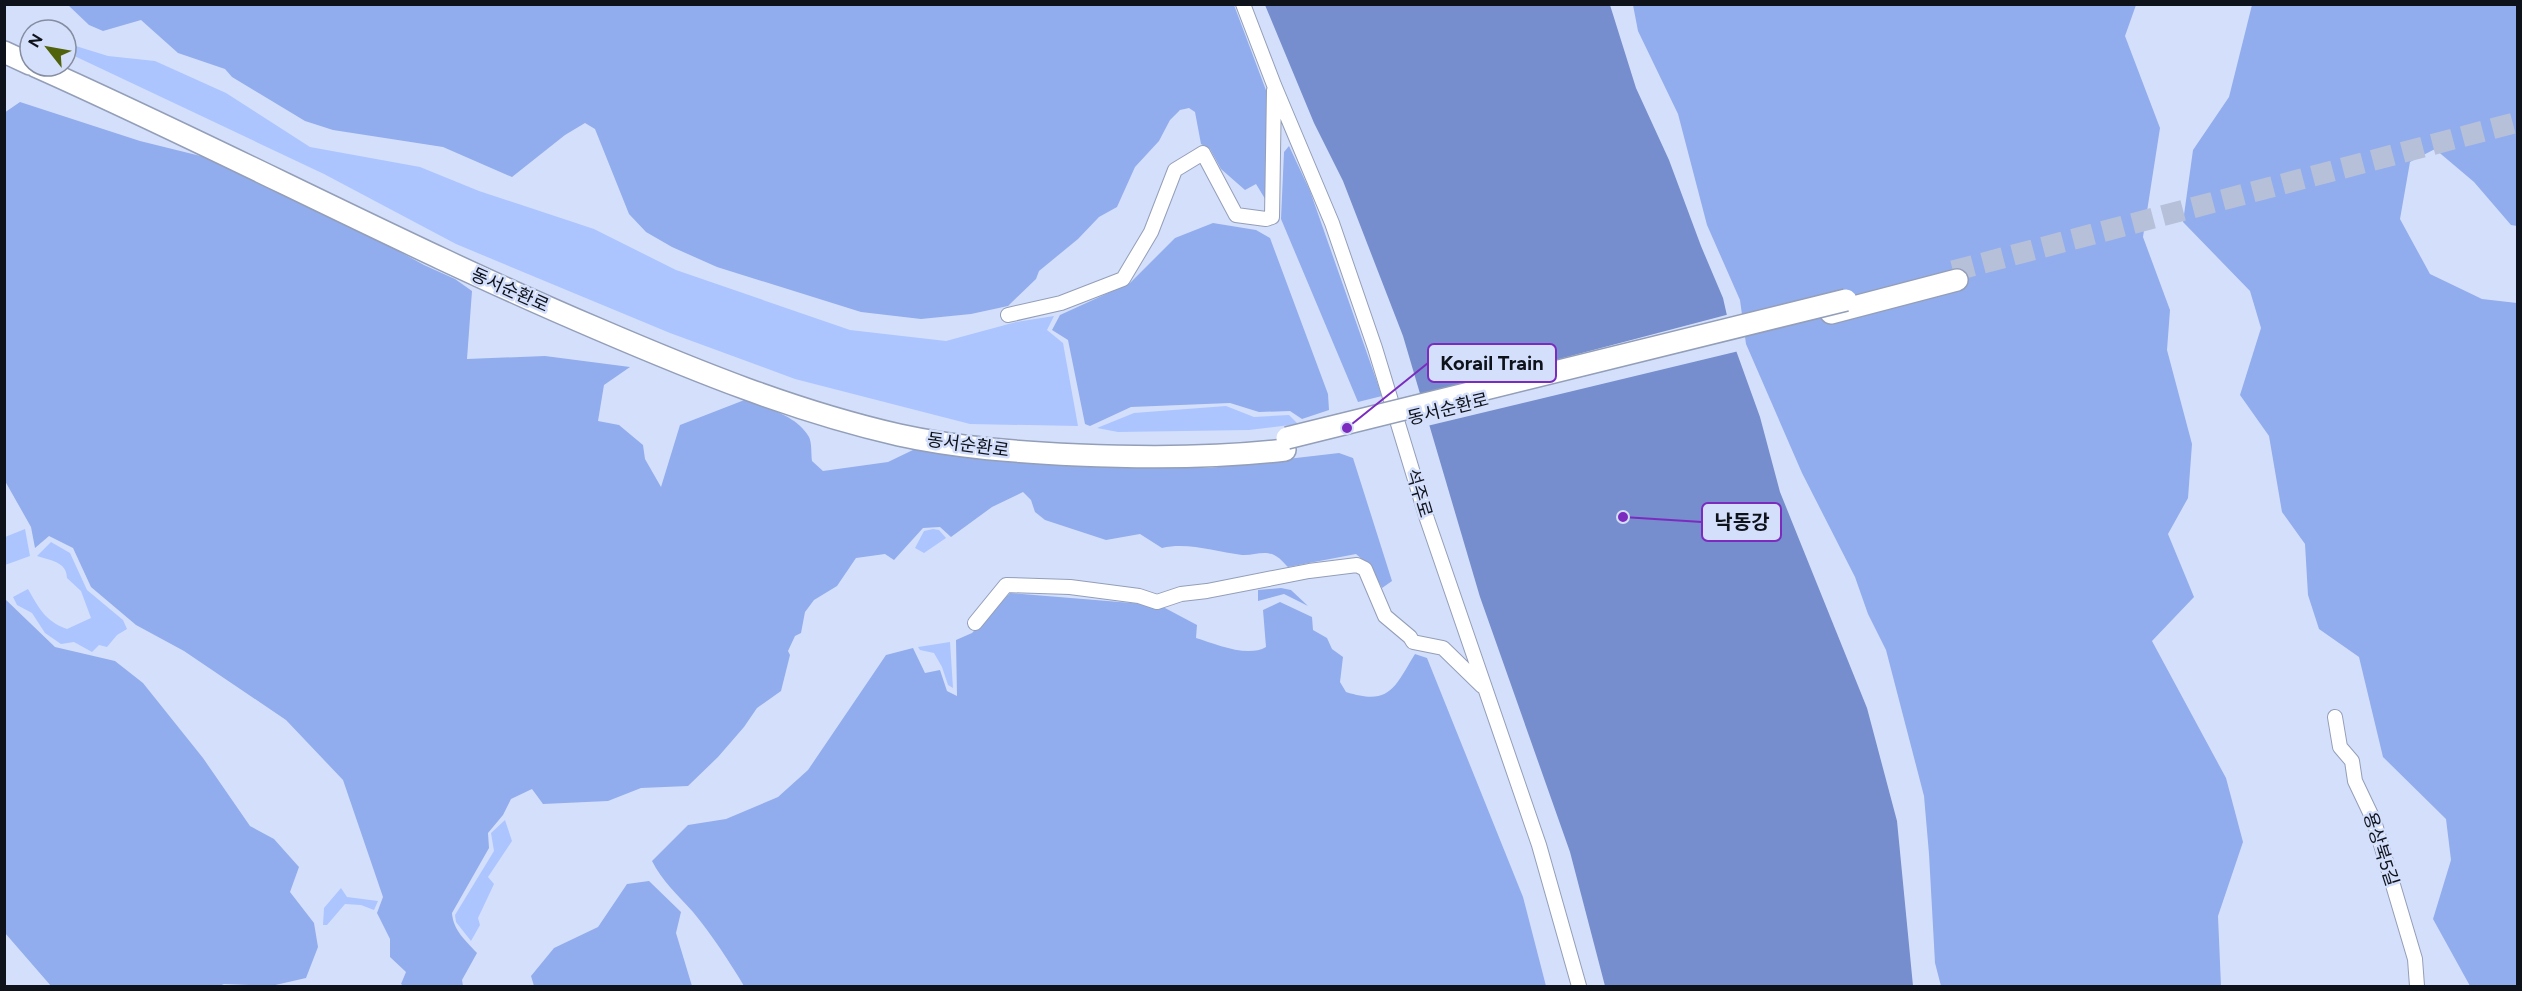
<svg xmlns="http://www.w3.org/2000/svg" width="2522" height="991" font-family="Figtree,'Noto Sans KR',sans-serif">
<rect width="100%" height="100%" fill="#d4dffb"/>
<!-- green -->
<path fill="#acc5ff" d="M66 43 108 56 155 61 226 93 310 147 420 167 479 191 594 229 676 270 850 330 946 341 1016 322 1054 316 1047 330 1063 343 1078 426 970 424 795 379 670 333 456 244 324 174 66 52Z
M1226 406 1254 417 1289 415 1298 424 1249 430 1118 432 1097 428 1134 413Z
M25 529 30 556 5 565V537Z
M933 529 939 530 946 538 924 553 915 548 924 531Z
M51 542 70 553 87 590 123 620 127 629 117 635 107 647 99 645 92 652 74 642 61 644 45 633 32 613 17 605 13 597 28 589C38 607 46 622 67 629L91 618 81 591 67 578C67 562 50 560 37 556Z
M950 642 953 688 948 685 942 667 934 653 920 650 918 647Z
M505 820 512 841 488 877 494 884 478 918 480 925 471 941 456 922 455 915 494 851 491 833Z
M341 888 347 897 378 901 374 910 361 905 345 904 327 925H323L324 908Z"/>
<!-- forest -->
<path fill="#92aded" d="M68 5H1234L1267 93V202L1256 184 1245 190 1221 169 1210 149 1201 144 1195 112 1189 108 1180 110 1170 120 1159 141 1135 167 1117 207 1099 217 1078 239 1039 271 1036 279 1008 306 971 314 921 319 861 312 717 267 672 247 646 232 629 214 595 129 585 123 565 135 512 177 443 147 333 130 305 121 232 77 225 69 178 53 141 20 103 31 89 25Z
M1633 5H2136L2125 36 2160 128 2143 237 2170 310 2167 350 2192 444 2188 498 2168 534 2194 597 2152 641 2226 778 2243 842 2218 916 2221 986H1941L1935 963 1929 854 1924 796 1886 650 1868 614 1855 577 1802 473 1746 344 1740 300 1707 225 1678 114 1638 31Z
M2252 5H2517V226L2511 225 2474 182 2435 149 2410 162 2400 219 2430 274 2482 299 2517 303V986H2470L2433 919 2451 860 2446 819 2383 757 2359 657 2319 629 2308 595 2305 544 2282 512 2269 436 2240 395 2261 328 2250 291 2183 222 2193 150 2229 97Z
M20 102 140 141 245 167 424 265 455 279 472 291 467 359 545 356 630 367 604 385 598 421 619 425 643 445 645 459 661 487 680 425 747 399C769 410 796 415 809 437 812 443 811 454 812 461L823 471 888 462 915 449 1081 465 1210 468 1339 453 1353 458 1392 581 1382 588 1371 567 1356 554 1288 567C1284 563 1279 557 1274 555 1263 550 1253 556 1242 555 1215 552 1189 542 1162 548L1140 534 1106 540 1045 520 1035 512 1031 500 1023 492 992 507 951 537 940 527 923 528 894 560 885 554 856 558 837 586 814 600 805 612 801 633 795 636 788 651 790 655 781 691 757 708 744 727 718 757 688 786 641 788 608 801 543 804 532 789 511 799 503 815 488 833 489 848 452 913C453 930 466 941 477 953L462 980 463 986H404L401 984 406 972 390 957V939L377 913 383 897 343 780 286 720 184 651 136 625 91 587 73 548 49 536 35 548 31 527 5 481 4 113Z
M1289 146 1310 191 1382 396 1358 402 1281 219 1284 152Z
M1213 223 1256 230 1270 238 1328 394 1329 410 1302 419 1290 411 1259 412 1230 403 1131 407 1090 426 1085 424 1068 340 1052 330 1060 315 1130 283 1175 238Z
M1281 588 1291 590 1308 606 1284 594 1258 601V590Z
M1010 593 1144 604 1165 608 1197 625 1196 638C1216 644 1247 658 1266 647L1263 610 1280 602 1312 617 1313 630 1327 638 1332 649 1343 657 1340 682 1346 692C1390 706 1394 688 1415 654L1427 658 1523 897 1546 986H744C729 961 712 935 693 912 678 895 662 881 652 861L688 825 726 819 778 797 808 770 886 655 913 648 925 673 940 670 947 691 957 696 956 640 972 633Z
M4 598 55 647 115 661 143 683 203 758 250 826 274 839 299 867 290 892 314 923 318 947 306 978 271 986 224 984 219 986H51L5 933Z
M649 881 681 912 676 933 692 986H534L531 976 554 948 598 927 627 884Z"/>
<!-- water -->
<path fill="#768ecd" d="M1265 5H1610L1636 88 1669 160 1701 246 1723 298 1733 342 1760 417 1780 492 1867 708 1897 821 1913 986H1605L1570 852 1480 597 1403 336 1343 181 1314 123Z"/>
<!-- pier -->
<path fill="#d4dffb" d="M1730 314 1739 351 1427 426 1418 396Z"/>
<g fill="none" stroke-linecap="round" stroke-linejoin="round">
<!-- highway-tunnel -->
<path stroke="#b6c0d9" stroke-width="21" stroke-dasharray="21 10" stroke-linecap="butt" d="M1953 271 2518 122"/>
<!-- minor casing -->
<g stroke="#939eb8" stroke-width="16">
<path id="minor" d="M1243 4 1274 85 1332 223 1375 348 1427 519 1539 845 1579 986
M1008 315 1061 303 1123 279 1151 232 1175 170 1203 153 1236 215 1266 219 1272 217 1274 90
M975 623 1006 585 1070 587 1139 596 1157 602 1181 594 1207 591 1309 571 1357 565 1365 569 1385 616 1410 637 1413 642 1443 648 1482 686
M2335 717 2340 747 2352 761 2355 781 2374 821 2415 959 2417 986"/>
</g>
<!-- highway casing -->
<g stroke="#939eb8" stroke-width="24">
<path id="highway" d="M4 52 30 64
M35 66C224 150 407 248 598 329 696 371 794 411 899 435 958 448 1018 452 1078 455 1148 458 1216 458 1285 450
M1831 313 1957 280"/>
</g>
<!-- minor -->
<use href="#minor" stroke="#fff" stroke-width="14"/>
<!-- highway -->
<use href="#highway" stroke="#fff" stroke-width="21"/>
<!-- highway-bridge casing -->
<g stroke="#939eb8" stroke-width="24" stroke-linecap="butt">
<path id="highway-bridge" d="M1287 438 1846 300"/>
</g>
<!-- highway-bridge -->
<use href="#highway-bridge" stroke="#fff" stroke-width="21"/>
</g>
<g text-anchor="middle" stroke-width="5" stroke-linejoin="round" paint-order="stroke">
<!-- street labels -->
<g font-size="18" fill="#0e121b" stroke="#d4dffb">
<text transform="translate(510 290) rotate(24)" y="6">동서순환로</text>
<text transform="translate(1448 409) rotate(-14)" y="6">동서순환로</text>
<text transform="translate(968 445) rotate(8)" y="6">동서순환로</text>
<text transform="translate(1419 493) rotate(73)" y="6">석주로</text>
<text transform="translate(2381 849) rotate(72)" y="6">용상북5길</text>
</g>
</g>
<!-- callouts -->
<path fill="none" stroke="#7b2cbf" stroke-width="2" d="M1347 428L1428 363M1623 517L1702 522"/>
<g fill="#7b2cbf" stroke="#d4dffb" stroke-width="2">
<circle cx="1347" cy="428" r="6"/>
<circle cx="1623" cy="517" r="6"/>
</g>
<g fill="#d4dffb" stroke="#7b2cbf" stroke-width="2">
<rect x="1428" y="344" width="128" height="38" rx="6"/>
<rect x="1702" y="503" width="79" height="38" rx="6"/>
</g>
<g font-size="20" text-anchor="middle" font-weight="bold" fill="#0e121b">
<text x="1492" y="370">Korail Train</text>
<text x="1742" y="529">낙동강</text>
</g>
<!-- border -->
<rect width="2522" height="991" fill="none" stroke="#0e121b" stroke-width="12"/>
<!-- north arrow -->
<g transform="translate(48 48) rotate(301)"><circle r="28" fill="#d4dffb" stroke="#858da1" stroke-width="1.5"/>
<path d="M0-4.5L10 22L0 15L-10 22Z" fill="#50630c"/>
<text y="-9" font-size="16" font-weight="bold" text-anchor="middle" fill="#0e121b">N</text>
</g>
</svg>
